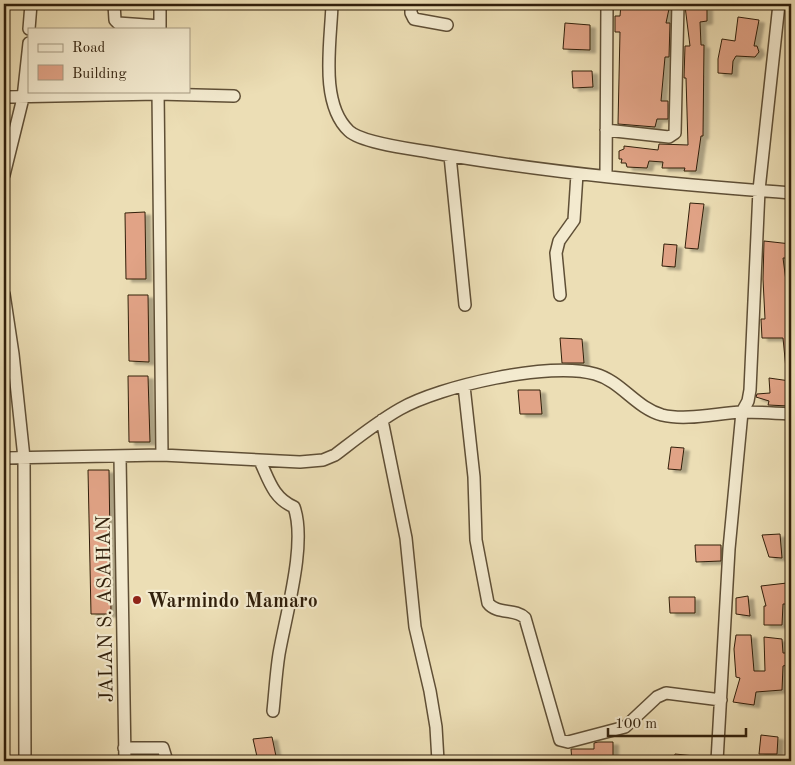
<svg xmlns="http://www.w3.org/2000/svg" width="795" height="765" font-family="'Old Standard TT',serif">
<defs>
<filter id="shadow"><feDropShadow dx="5.5" dy="3" stdDeviation="1" flood-color="#0004"/></filter>
</defs>
<rect width="100%" height="100%" fill="#ecdeb5"/>
<filter id="stains"><feTurbulence type="fractalNoise" baseFrequency=".004" numOctaves="4"/><feColorMatrix values="0 0 0 0 .2 0 0 0 0 .09 0 0 0 0 .02 0 0 0 .5 -.17"/></filter>
<radialGradient id="worn" r=".72"><stop offset=".6" stop-color="#630" stop-opacity="0"/><stop offset="1" stop-color="#630" stop-opacity=".3"/></radialGradient>
<!-- building -->
<path fill="#e1a386" stroke="#301f0b" filter="url(#shadow)" d="M621 4H670L666 23H670L669 57H665L661 101H668V119H657L655 127 618 124 620 32H615V16H620Z
M685 6 707 7V21L700 22 701 45H704L703 136H701L696 171H684L685 168H662L663 162 649 161 647 168 627 167 626 163H621L622 159H619V151L624 149V146L658 150 659 144 688 145 686 78H684L685 46H690Z
M738 17 759 20 754 46H757L759 52 755 57 736 56 733 61 732 74 718 73V59L722 39 735 41Z
M565 23 590 25V50L563 49Z
M572 71H592L593 87 573 88Z
M690 203 704 204 698 249 685 248Z
M145 212 146 279H126L125 213Z
M764 241 791 244V258H783L786 281H791V369H786L783 338H762L761 319H765L763 279Z
M664 244 677 245 675 267 662 266Z
M128 295H148L149 362 129 361Z
M560 338 582 339 584 363H562Z
M128 376H148L150 442H129Z
M769 378 790 381 789 406 768 405 769 401 756 397 757 394 770 393Z
M518 390H540L542 414H520Z
M671 447 684 448 681 470 668 469Z
M88 470H109L111 614H91Z
M780 534 782 558 769 557 762 535Z
M695 545H721V561L696 562Z
M787 583 790 604H783L782 625H764V606H766L761 586Z
M748 596 750 616 736 614V598Z
M669 597H695V613H670Z
M736 635H751L754 671H765L764 637 782 639 783 653H786L787 665 783 666 782 690 756 692 754 705 733 702 740 678 736 677 734 649Z
M761 735 778 737 777 754H759Z
M272 737 277 761H258L253 739Z
M598 742H613V761H572L571 749H594V743Z
M675 754 695 756V761H673Z"/>
<g fill="none" stroke-linecap="round" stroke-linejoin="round">
<!-- minor casing -->
<g stroke="#5f4f36" stroke-width="14">
<path id="minor" d="M114 4 115 20 118 23 160 26
M160 4V29
M332 4C331 41 319 103 349 131 362 143 412 149 429 152 549 173 670 184 791 193
M411 4V13L414 19 447 25
M29 29 31 4
M158 91 162 455
M4 97 158 94 234 96
M606 130 669 137 675 133 678 4
M450 156 465 305
M4 175 23 98 29 43
M606 175 607 4
M4 294 13 354 24 458 25 761
M560 295 556 253 559 241 574 220 577 174
M464 386 474 477 476 540 488 603C497 615 515 608 525 618L560 740 568 742 625 727 657 697 666 693 721 700
M382 420 406 538 415 627 430 691 436 727 438 761
M120 457 125 761
M4 458 162 455 300 462 323 460 335 455C356 439 377 422 400 409 440 386 550 361 595 374 621 381 636 408 662 415 687 421 717 413 742 412 758 412 775 413 791 414
M260 461C269 480 273 498 294 507 307 543 286 614 279 654 276 673 275 692 273 711
M124 748H163L167 761
M717 761 729 549 742 412 748 401 750 390 759 190 779 4"/>
</g>
<!-- minor -->
<use href="#minor" stroke="#f3eacf" stroke-width="11"/>
</g>
<!-- markers -->
<circle fill="#8f2418" stroke="#f3eacf" stroke-width="2" cx="137" cy="600" r="5"/>
<g text-anchor="middle" stroke-width="4.5" stroke-linejoin="round" paint-order="stroke">
<!-- poi labels -->
<g font-size="20" font-weight="bold" fill="#301f0b" stroke="#f3eacf" text-anchor="start">
<text x="147" y="607">Warmindo Mamaro</text>
</g>
<!-- street labels -->
<g font-size="20" fill="#301f0b" stroke="#f3eacf">
<text transform="translate(104 609) rotate(-91)" y="7">JALAN S. ASAHAN</text>
</g>
</g>
<!-- margin -->
<rect width="795" height="765" fill="none" stroke="#ecdeb5" stroke-width="20"/>
<rect x="5" y="5" width="785" height="755" fill="none" stroke="#301f0b" stroke-width="2.5"/>
<rect x="10" y="10" width="775" height="745" fill="none" stroke="#301f0b"/>
<!-- legend -->
<rect x="28" y="28" width="162" height="65" fill="#f3eacf" stroke="#a59981"/>
<rect x="38" y="44" width="25" height="8" fill="#f3eacf" stroke="#a59981"/>
<text x="72" y="52" font-size="15" fill="#301f0b">Road</text>
<rect x="38" y="65" width="25" height="15" fill="#e1a386" stroke="#a59981"/>
<text x="72" y="78" font-size="15" fill="#301f0b">Building</text>
<!-- scale -->
<path d="M608 728v8h138v-8" fill="none" stroke="#301f0b" stroke-width="2.5"/>
<text x="615" y="728" font-size="15" fill="#301f0b" stroke="#f3eacf" stroke-width="4" paint-order="stroke">100 m</text>
<rect width="100%" height="100%" filter="url(#stains)"/>
<rect width="100%" height="100%" fill="url(#worn)"/>
</svg>
